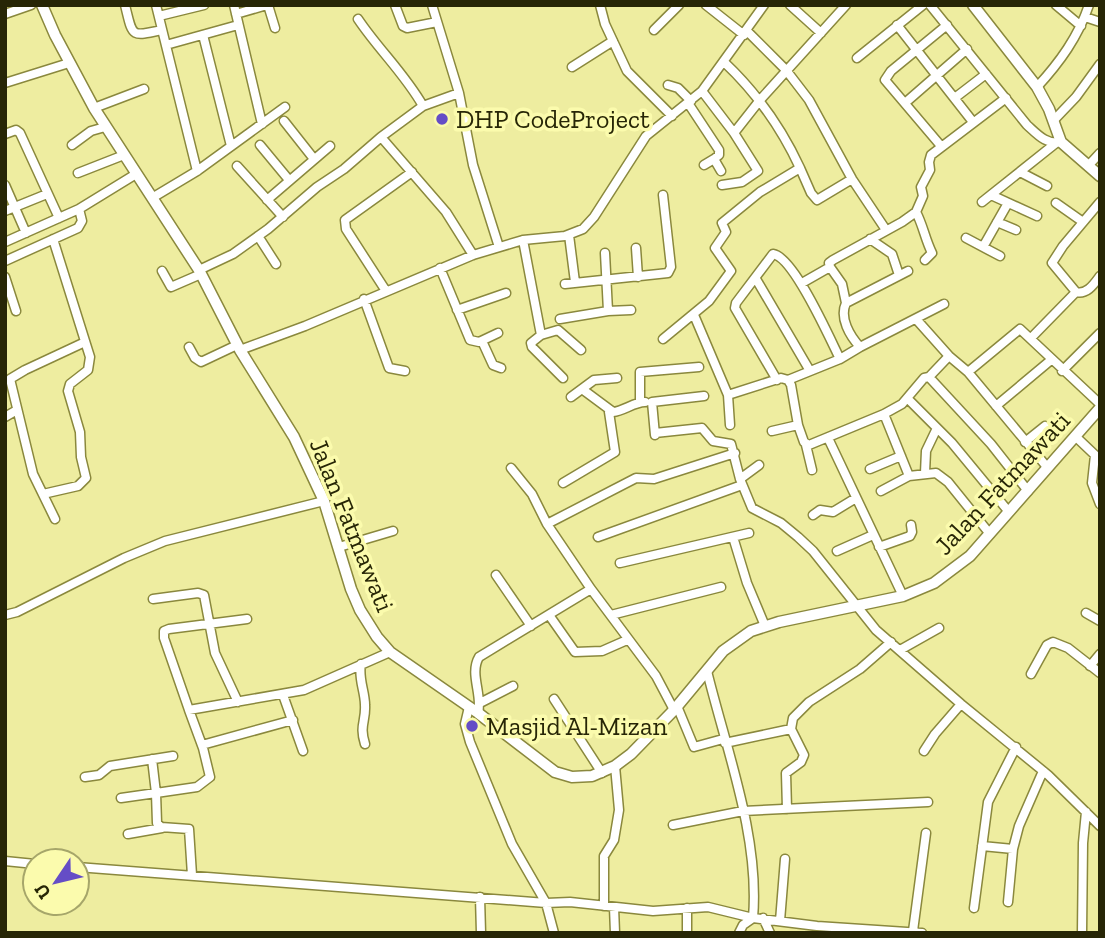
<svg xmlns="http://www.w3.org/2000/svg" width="1105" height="938" font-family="'Zilla Slab',serif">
<rect width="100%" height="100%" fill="#eeeda0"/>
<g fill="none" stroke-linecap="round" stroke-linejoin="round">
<!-- minor casing -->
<g stroke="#8a883d" stroke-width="11">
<path id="minor" d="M125 5C133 37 130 37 162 30
M156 5 197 171
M234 5 262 124
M268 5 275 28
M395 5 403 26 407 28 437 22
M432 5 459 93 473 165 499 247
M600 5 605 24 627 71 672 116
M706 5 744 35
M790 5 821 33
M930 5 1027 125C1037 134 1046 145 1061 142
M1056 5 1081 26
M5 14 31 5
M236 14 267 5
M159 16 204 5
M1085 17 1100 22
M358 19C378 49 405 74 423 106
M897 25 973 122
M654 30 679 5
M747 31 786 70 809 100 852 179 886 230
M203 35 231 146
M166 45 238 25
M857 58 923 5
M572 67 613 41
M5 83 69 63
M668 85 678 88 691 101
M1037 87C1060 62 1078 37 1089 5
M702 91 734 133 758 171 742 182 722 185
M459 93 423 106 381 137 446 212 473 255
M956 97 986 74
M688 103 719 150V155L714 159 721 171
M905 103 967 49
M94 108 144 89
M1054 120 1076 97 1100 64
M284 121 314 159
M734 133 760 100 846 5
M5 134 16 130 20 133 59 218
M72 145 91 131 105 127
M260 145 289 180
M941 146 885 80 891 71 947 25
M704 165 714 159
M237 166 283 217
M1088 166 1100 153
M800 168 811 193 817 200 852 179
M1020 172 1047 186
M78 173 124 155
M5 185 26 233
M991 195 1037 216
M152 198 197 171 285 107
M267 200 330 146
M982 202 1056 143
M1100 202 1063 246 1052 263 1076 292C1087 295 1094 284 1100 276
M1056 203 1083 222
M5 211 47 194
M916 212C923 225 925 239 932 253L925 260
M997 222 1016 230
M569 235 575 282
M258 236 276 264
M966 238 1000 256
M870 239 892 254 899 275
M523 240 541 335
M5 242 79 209 136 174
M983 247 1008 203
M636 248 638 277
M605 253 608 311
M5 261 78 228 82 221 79 209
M830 267 842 284 846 303
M440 268 470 340 479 342 498 333
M199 270 233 254 268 229 317 187 344 169 381 137
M162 271 171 287 201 274
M908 271 846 303C839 318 850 336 860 347L944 304
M5 277 16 311
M756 279 810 371
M802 283 830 267 829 263 833 260 902 222 916 212 923 196 921 187 930 170 929 162 931 155 1006 98
M565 284 668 273 671 267 663 195
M386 291 346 229 345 220 412 172
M364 299 389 368 405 371
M457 310 506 293
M694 315 728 395 730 425
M560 319 608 311 631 310
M916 319 949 356 968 372 1047 467
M1031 338 1076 292
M663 339 709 301 731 271 715 248 726 232 722 223 760 192 800 168C781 127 757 93 724 62
M482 341 493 365 501 368
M189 347 195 358 201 362 237 345
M240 350 305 326 473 255 523 240 565 236 583 229 594 217 646 136 702 91 764 5
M1062 371 1100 333
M968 372 1020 329 1100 404
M929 377 949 356
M563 378 532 347 531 343 541 335 558 330 581 350
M777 380 735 308 736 303 773 254C794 257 830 339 840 359
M788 380 840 359 860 347
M582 389 613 412C624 411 634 402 645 402
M728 395 781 378 788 380 791 385 798 425 804 442 809 445 884 414 902 404 924 378 929 377 991 444 1028 491
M571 397 594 380 617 378
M908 399 952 443 1009 512
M640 402V372L699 367
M996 406 1051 360
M884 414 909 476
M5 417 17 410
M772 431 798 425
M655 433 702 428 713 441 731 444 740 479 752 508 781 523 798 537 813 551 876 630 961 704 1048 775 1100 826
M655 435 652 402 704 396
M1075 436 1095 455 1092 483 1100 504
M828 438 903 596
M1025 442 1045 426
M806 445 812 470
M511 468 532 494 547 524
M870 469 901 456
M925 473 926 451 937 428
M740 479 759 465
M563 483 615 452 609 412
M881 491 909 476 936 473 948 482 990 534
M43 494 78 486 86 478 81 457 80 432 68 391 70 384 88 370 90 357 53 239
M813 515 820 510 833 512 856 498
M55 519 33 474 10 379 25 370 85 342
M598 537 742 485
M733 537 747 583 765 626
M339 547 393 531
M879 547 910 536 912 532 911 525
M837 551 873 535
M620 563 749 533
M496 575 531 626
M591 589 547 524 636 478 654 479 735 453
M153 599 198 593 204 595 215 653 238 702
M1086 613 1100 621
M5 615 17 612 124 558 165 541 324 501
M549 615 575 652 602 651 627 640
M611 615 721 587
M247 619 169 629 164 631V638L189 710 304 690 390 652
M900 650 939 628
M361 664C358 679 365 691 365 705 366 722 359 725 365 744
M1090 666 1100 654
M707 671C726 749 760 837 753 918
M1031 674 1047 645 1053 642 1068 648 1100 673
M283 695 303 751
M554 699 602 773
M480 703 513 686
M677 706 694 747 723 739
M469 707 465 724 470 742 512 844 546 903 554 933
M189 710 203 748 210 777 197 787 156 793 157 823 161 827 189 829 192 875
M478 713C483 695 469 674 479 657L591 589 656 676 674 710
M725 743 791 729 793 718 809 702 860 669 891 642
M202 745 293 720
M924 751 935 734 961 704
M85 777 99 775 110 766 173 756
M121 798 156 793 152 759
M787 809 786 773 801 762 804 755 791 729
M673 825 743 811 928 802
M128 834 162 828
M982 846 1013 849
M5 861 35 864
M77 867 546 903 570 902 653 911 708 907 753 918 817 926 922 933
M480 897 481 933
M1008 902 1013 849 1019 826 1043 771
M604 906V856L614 840 619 810 615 766
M614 907 615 933
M974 908 988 802 1016 747
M763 918 770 933
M780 921 785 859
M913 931 926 833
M687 933V908
M739 933 743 925 753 918
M1082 933 1083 843 1086 812"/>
</g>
<!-- tertiary casing -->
<g stroke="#8a883d" stroke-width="13">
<path id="tertiary" d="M42 5 55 35 94 108 199 270 240 350 294 437 324 501 351 589 360 610 377 637 390 652 478 713 555 772 572 777 592 776 615 766 631 754 674 710 723 651 751 631 779 622 903 596 934 583 970 556 1100 408
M973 5 1037 87 1049 109 1061 142 1100 176"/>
</g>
<!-- minor -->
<use href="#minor" stroke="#fff" stroke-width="8"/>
<!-- tertiary -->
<use href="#tertiary" stroke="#fff" stroke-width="10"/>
</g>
<!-- markers -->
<g fill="#654dc6" stroke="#fbfbad" stroke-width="2.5">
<circle cx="442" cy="119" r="7"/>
<circle cx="472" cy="726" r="7"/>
</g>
<g text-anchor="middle" stroke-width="7" stroke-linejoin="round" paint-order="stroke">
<!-- poi labels -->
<g font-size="26" fill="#272606" stroke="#fbfbad" text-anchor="start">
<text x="456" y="128">DHP CodeProject</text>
<text x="486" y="735">Masjid Al-Mizan</text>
</g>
<!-- street labels -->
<g font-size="26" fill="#272606" stroke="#fbfbad">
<text transform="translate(1002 483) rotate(-47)" y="9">Jalan Fatmawati</text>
<text transform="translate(352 525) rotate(68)" y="9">Jalan Fatmawati</text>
</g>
</g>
<!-- border -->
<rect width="1105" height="938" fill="none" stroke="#272606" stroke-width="14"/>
<!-- north arrow -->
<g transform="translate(56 882) rotate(235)"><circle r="33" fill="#fbfbad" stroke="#a6a66a" stroke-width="2"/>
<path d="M0-5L12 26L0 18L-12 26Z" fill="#654dc6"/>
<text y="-10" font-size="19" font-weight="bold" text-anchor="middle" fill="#272606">U</text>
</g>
</svg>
